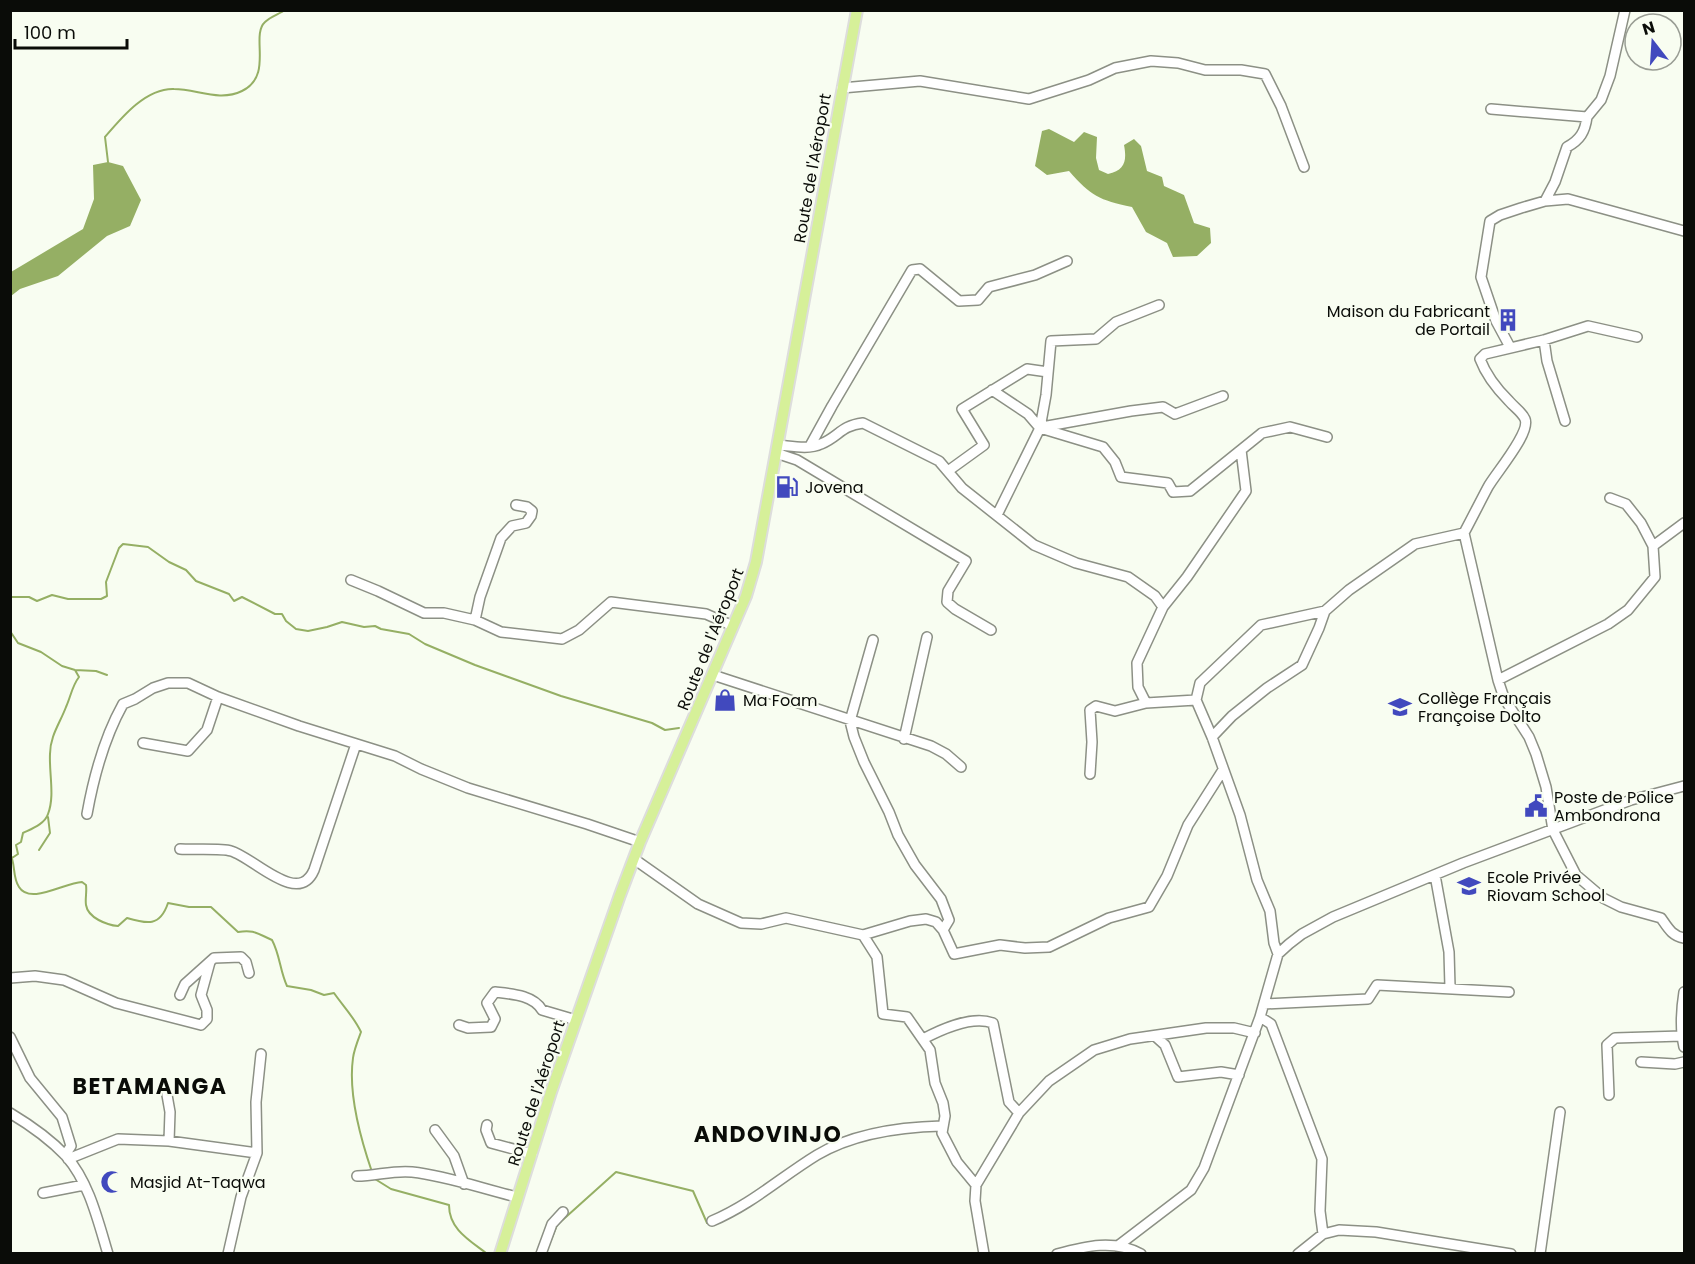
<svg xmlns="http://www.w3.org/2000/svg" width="1695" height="1264" font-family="Poppins,sans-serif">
<rect width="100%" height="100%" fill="#f8fdf1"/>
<!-- water -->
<path fill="#95af64" d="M1049 129 1074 142 1084 132 1097 137 1096 158 1099 170 1108 174C1125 170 1127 161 1124 145L1134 139 1141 146 1147 171 1162 177 1164 186 1184 195 1194 223 1210 228 1211 243 1197 256 1173 257 1167 243 1146 232 1132 207C1099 200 1091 196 1069 171L1047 175 1035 166 1042 131Z
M108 162 123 166 141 200 130 226 107 236 58 276 20 289 11 296V272L83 229 94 199 93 165Z"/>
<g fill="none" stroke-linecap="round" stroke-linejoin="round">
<!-- stream -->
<path stroke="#95af64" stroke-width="2" d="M108 162 105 137C122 117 146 88 174 89 197 89 219 102 242 91 274 75 250 36 265 22 270 17 279 14 285 10
M10 560V561
M10 597H29L37 601 52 595 68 599H101L107 596 106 582 119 548 123 544 148 547 169 562 186 570 196 581 229 594 234 601 242 597 275 614H282L286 621 296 629 308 631 327 627 342 622 364 627 375 626 381 629 409 634 425 644 475 665 561 696 652 723 665 730 679 728
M10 631 18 643 41 652 62 666 75 670 96 671 107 675
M39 850 50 833 48 817
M10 854C16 864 12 877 19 887 30 905 64 883 82 882L86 885C87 892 85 899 86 905 88 918 107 925 118 926L127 918C147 924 160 927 168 903L189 907H211L238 932C254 929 258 934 272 940 280 955 280 971 287 986L311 990 324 995 334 993C343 1006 354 1017 361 1032 358 1040 354 1050 353 1058 348 1093 361 1140 372 1172
M12 858 18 854 16 845 21 842 23 833C31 829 45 824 48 814 55 796 49 774 50 754 50 736 60 723 66 707 71 696 72 686 79 677L75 670
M375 1179 391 1189 449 1205C449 1229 469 1240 486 1253
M551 1240 557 1225 616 1172 693 1191 707 1223"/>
<!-- minor casing -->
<g stroke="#8c9085" stroke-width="12">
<path id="minor" d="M842 88 920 81 1029 99 1089 80 1115 68 1151 61 1178 63 1205 70H1241L1265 74 1281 106 1304 167
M1491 109 1587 117C1585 132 1580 140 1567 147L1555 182 1545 201
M1587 117 1601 100 1610 76 1625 10
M1544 340 1547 361 1565 421
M1510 347 1496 321 1481 277 1490 221 1500 215 1521 208 1545 201 1568 199 1684 231
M992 390 1028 414 1040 428 1103 447 1115 462 1121 477 1168 483 1173 492 1190 491 1262 433 1290 427 1327 437
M1042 427 1131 411 1163 407 1175 414 1223 396
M778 445C791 446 809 450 821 444 840 436 840 426 863 423L939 461 962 488 1034 545 1076 563 1128 577 1155 596 1163 607 1137 663 1138 687 1146 703 1196 700 1212 737 1240 815 1257 880 1270 911 1274 943 1278 954
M810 446 832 406 912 270 920 269 959 301 978 300 989 287 1035 275 1067 261
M776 453 797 460 966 561 948 591 947 602 955 609 991 630
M948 471 984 445 962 409 1027 369 1048 372
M1610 498 1626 504 1641 523 1653 546
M997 515 1040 428 1046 395 1051 341 1096 339 1116 322 1159 305
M1464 533 1498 680 1504 698 1529 737 1536 754 1546 787 1553 830 1576 875 1603 898 1621 907 1661 918C1668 928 1672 936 1684 938
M351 580 378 591 424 613H444L475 620 501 632 562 639 579 630 611 602 706 614 733 626
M1163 607 1187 577 1246 491 1241 450
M475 620 480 597 501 538 512 526 526 523 531 516 532 511 527 507 516 505
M873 640 850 721 854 737 864 762 889 812 898 835 915 865 941 899 949 920 943 930
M713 675 931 746 946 754 961 767
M1498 680 1608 624 1628 610 1655 577 1653 546 1684 523
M1196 700 1200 683 1261 625 1325 611
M1212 737 1232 716 1267 688 1302 665 1319 628 1325 611 1349 590 1415 544 1464 533C1472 518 1480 502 1488 487 1495 474 1531 433 1525 419 1522 412 1514 407 1509 401 1497 389 1486 375 1480 359L1485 354 1544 340 1588 326 1637 337
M904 739 927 637
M143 743 188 751 207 730 218 697
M1090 774 1092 742 1090 710 1096 706 1115 711 1146 703
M87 814C94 775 104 738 123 704L135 699 153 688 168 683H188L218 697 299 726 395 756 421 769 468 788 587 824 640 842
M180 849C193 850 221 848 231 851 253 857 298 907 314 870L356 744
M634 859 698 904 741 923 761 924 786 918 863 935 910 921 926 919 936 922 943 930 954 954 1000 945 1025 948 1049 947 1109 918 1149 907 1167 876 1188 825 1223 770
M1435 875 1449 952 1450 987
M863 935 877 957 883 1014 907 1017 930 1050 935 1083 943 1103 945 1116 942 1133 957 1162 976 1185
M10 978 35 976 64 980 116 1003 201 1025 207 1019V1010L201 995 210 962
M1684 992C1681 1011 1680 1029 1684 1047
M180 995 185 984 214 958 241 957 246 962 249 973
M1264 1004 1368 999 1377 985 1509 992
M1260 1017 1271 1024 1322 1159 1320 1211 1323 1234
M459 1025 468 1028 491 1027 495 1019 487 1003 495 992C512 994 533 995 542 1010L576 1020
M1155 1036 1165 1045 1178 1077 1221 1072 1239 1075
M10 1037 30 1078 62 1117 71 1146 65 1155
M923 1039C942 1029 972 1015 993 1023L1009 1102 1019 1113
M1641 1062 1675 1064 1684 1062
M167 1095 170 1112 169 1141
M1609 1095 1607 1045 1615 1038 1682 1036
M10 1113C30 1125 50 1139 66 1156 89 1182 98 1221 108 1254
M487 1125 486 1130 491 1143 532 1154
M435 1130 454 1156 464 1184
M68 1159 118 1139 169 1141 257 1153
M357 1176C376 1176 393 1170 412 1172 448 1176 483 1189 517 1197
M43 1193 84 1185
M712 1221C752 1204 781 1177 817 1155 854 1133 900 1127 942 1126
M1119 1245 1191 1190 1204 1168 1260 1017 1278 954 1289 944 1302 934 1333 917 1463 863 1631 800 1684 786
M228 1254 241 1197 257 1153 256 1102 261 1054
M541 1254 552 1224 563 1212
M984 1254 975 1201 976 1185 1019 1113 1049 1081 1094 1050 1130 1039 1206 1028H1234L1255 1033
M1057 1254C1086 1246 1114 1239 1141 1254
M1298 1254 1323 1234 1339 1230 1376 1232 1511 1254
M1540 1254 1560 1112"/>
</g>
<!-- major casing -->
<g stroke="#dddddc" stroke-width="14">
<path id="major" d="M500 1254 551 1092 620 895 640 842 746 596 756 562 857 10"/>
</g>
<!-- minor -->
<use href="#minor" stroke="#fff" stroke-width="9"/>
<!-- major -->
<use href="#major" stroke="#d6f099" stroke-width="10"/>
</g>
<!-- icons -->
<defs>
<g id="building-bare" transform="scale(1.8)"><path d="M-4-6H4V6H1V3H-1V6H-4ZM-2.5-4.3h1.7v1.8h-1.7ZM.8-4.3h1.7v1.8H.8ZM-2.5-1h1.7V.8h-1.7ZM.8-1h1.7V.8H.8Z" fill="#4149be" stroke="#f8fdf1" stroke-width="2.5" paint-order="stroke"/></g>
<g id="fuel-bare" transform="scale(1.8)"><path d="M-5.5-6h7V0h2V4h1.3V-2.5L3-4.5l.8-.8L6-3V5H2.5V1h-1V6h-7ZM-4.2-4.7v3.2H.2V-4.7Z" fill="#4149be" stroke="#f8fdf1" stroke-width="2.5" paint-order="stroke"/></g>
<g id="shop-bare" transform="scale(1.8)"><path d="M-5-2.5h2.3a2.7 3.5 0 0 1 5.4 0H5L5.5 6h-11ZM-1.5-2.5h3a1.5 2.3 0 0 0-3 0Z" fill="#4149be" stroke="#f8fdf1" stroke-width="2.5" paint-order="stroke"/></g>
<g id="school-bare" transform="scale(1.8)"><path d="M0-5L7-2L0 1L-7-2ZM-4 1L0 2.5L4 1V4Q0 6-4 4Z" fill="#4149be" stroke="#f8fdf1" stroke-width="2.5" paint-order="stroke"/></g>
<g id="civic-bare" transform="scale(1.8)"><path d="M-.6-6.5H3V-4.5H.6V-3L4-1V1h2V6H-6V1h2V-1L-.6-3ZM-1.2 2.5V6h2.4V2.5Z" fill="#4149be" stroke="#f8fdf1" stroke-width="2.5" paint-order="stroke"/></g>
<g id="mosque-bare" transform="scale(1.8)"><path d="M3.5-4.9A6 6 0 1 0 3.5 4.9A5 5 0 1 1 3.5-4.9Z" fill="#4149be" stroke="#f8fdf1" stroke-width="2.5" paint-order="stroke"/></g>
</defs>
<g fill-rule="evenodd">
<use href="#building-bare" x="1508" y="320"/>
<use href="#fuel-bare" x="787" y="487"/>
<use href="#shop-bare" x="725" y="700"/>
<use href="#school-bare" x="1400" y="707"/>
<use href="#civic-bare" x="1536" y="806"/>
<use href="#school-bare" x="1469" y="886"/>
<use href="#mosque-bare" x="112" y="1182"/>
</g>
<g text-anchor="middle" stroke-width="4.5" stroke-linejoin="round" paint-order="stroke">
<!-- street labels -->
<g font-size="16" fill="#0a0c08" stroke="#f8fdf1">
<text transform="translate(812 168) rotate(-80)" y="6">Route de l'Aéroport</text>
<text transform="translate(710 639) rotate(-68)" y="6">Route de l'Aéroport</text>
<text transform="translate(536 1093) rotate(-72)" y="6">Route de l'Aéroport</text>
</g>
<!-- poi labels -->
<g font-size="16" fill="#0a0c08" stroke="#f8fdf1" text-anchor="start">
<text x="1490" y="317" text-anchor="end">Maison du Fabricant<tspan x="1490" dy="18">de Portail</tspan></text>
<text x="805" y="493">Jovena</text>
<text x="1418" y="704">Collège Français<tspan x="1418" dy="18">Françoise Dolto</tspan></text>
<text x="743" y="706">Ma Foam</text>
<text x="1554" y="803">Poste de Police<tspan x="1554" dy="18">Ambondrona</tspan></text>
<text x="1487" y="883">Ecole Privée<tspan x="1487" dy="18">Riovam School</tspan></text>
<text x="130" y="1188">Masjid At-Taqwa</text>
</g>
<!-- district labels -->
<g font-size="22" font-weight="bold" letter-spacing="1.5" fill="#0a0c08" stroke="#f8fdf1">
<text x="150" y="1094">BETAMANGA</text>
<text x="768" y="1142">ANDOVINJO</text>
</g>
</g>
<!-- border -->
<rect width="1695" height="1264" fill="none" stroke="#0a0c08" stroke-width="24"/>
<!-- north arrow -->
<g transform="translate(1653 42) rotate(343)"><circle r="28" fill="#f8fdf1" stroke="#999d94" stroke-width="1.5"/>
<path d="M0-4.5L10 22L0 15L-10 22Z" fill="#4149be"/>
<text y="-9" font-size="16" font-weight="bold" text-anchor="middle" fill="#0a0c08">N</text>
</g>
<!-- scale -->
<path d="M15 39v9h112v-9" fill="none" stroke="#0a0c08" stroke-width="3"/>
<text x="24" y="39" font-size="18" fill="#0a0c08" stroke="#f8fdf1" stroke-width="4.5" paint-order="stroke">100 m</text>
</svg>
